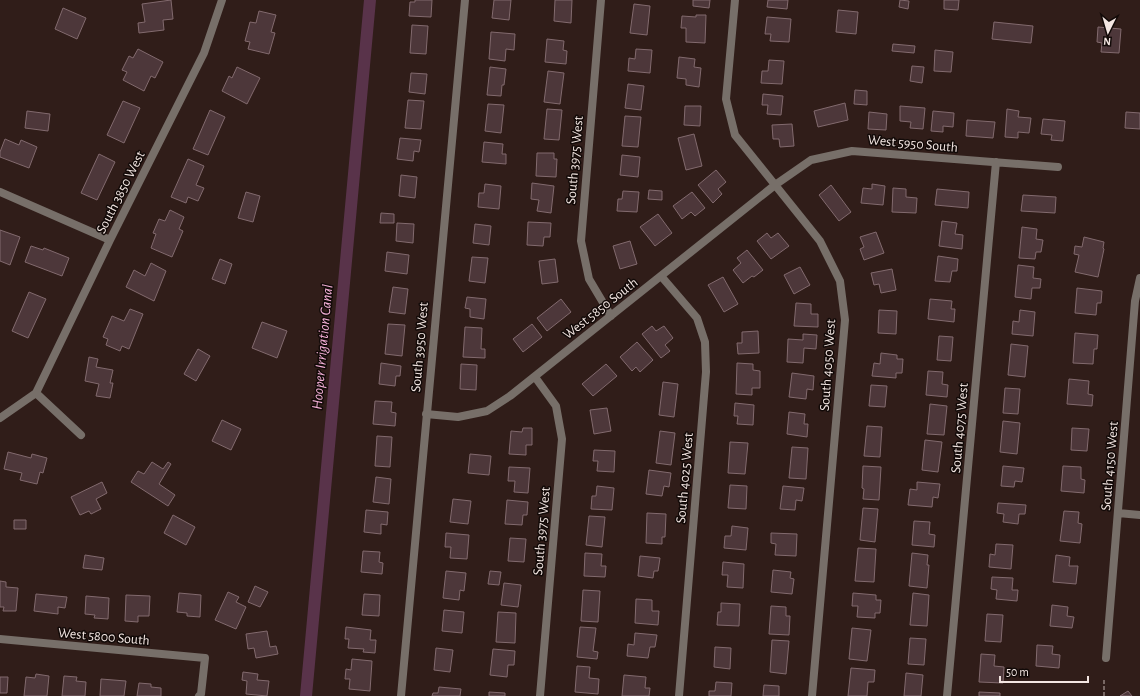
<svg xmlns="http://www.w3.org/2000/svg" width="1140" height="696" font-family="'Alegreya Sans',sans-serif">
<rect width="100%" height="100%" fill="#301d19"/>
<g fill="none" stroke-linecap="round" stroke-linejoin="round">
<!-- canal -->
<path stroke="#59334a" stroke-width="12" d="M306 696 370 0"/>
</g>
<!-- building -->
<path fill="#4d373a" stroke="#826a6e" d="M171 0 173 19 163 20 164 30 139 33 138 23 145 22 142 4Z
M415 0H432L431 17 409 16 410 2H415Z
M494 0H511L509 20 492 18Z
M555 0H572L571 23 554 21Z
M693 0H710L709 8 693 6Z
M768 0H788L787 9 767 7Z
M900 0 909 1 908 9 899 7Z
M944 0H959L958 10 944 9Z
M634 4 650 6 647 35 630 33Z
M63 8 86 18 77 39 55 29Z
M838 10 858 12 856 34 836 32Z
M259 11 276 15 271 32 275 33 269 54 248 49 250 42 245 41 250 22 256 23Z
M696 15H706L705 43 686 42V28H681L682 16 696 17Z
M767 17 791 19 789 42 770 41 771 34H765Z
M994 22 1033 26 1031 43 992 39Z
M412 25 428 26 426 54 410 53Z
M1098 27 1121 29 1119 53 1101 52 1102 43 1097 42Z
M491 32 515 34 514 50 506 49 505 61 489 59Z
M547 39 564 41 563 50 567 51 566 64 545 62Z
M893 44 915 46 914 53 892 51Z
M138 49 163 62 155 78 151 76 144 91 123 80 127 72 122 70 129 56 133 58Z
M636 49 652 50 650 73 628 71 629 58 635 59Z
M935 50 953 52 951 72 934 71Z
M679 57 695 59 694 67 701 68 699 87 686 85V79L677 78Z
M769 60 784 61 782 84 761 83 762 71H768Z
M912 66 924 67 922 83 910 81Z
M237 67 260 78 247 104 222 91 229 76 232 78Z
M490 67 506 69 504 85H502L501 96 487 95Z
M548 71 564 73 560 104 544 102Z
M411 73 427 74 425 94 409 92Z
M628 84 644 86 641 110 625 108Z
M855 90 867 91V105L854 104Z
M763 94 783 96 781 115 767 114 768 105H762Z
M408 100 424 101 421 129 405 128Z
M123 101 140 108 124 143 107 135Z
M845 103 848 120 818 127 814 111Z
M488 104 504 105 501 133 485 131Z
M685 106H701L700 126 684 125Z
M900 106 925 108 923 129 910 128 911 122 900 121Z
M547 109 562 110 559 140 544 139Z
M1007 109 1019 111 1018 117 1031 118 1029 133 1018 132V138L1005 137Z
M210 110 225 117 208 155 193 149Z
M27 111 50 114 48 131 25 128Z
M933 111 954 113 953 127 943 126V132L931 131Z
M869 112 887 114 886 130 868 129Z
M1126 112 1140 113V129L1125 128Z
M625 116 641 117 638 147 622 146Z
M1043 119 1065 121 1063 141 1051 140 1052 135 1041 134Z
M967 120 995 122 993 138 966 136Z
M792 124 794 146 780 147 779 139H773L772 125Z
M694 134 702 166 686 170 678 138Z
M400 138 421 140 419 152 414 151 413 161 397 159Z
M5 139 19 145 21 140 37 147 29 168 0 157V152Z
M484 142 503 144 502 154H506V164L482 162Z
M537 153H554V159H557L556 177 536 176Z
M99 154 115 162 97 200 81 193Z
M622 155 640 157 638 177 620 175Z
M188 159 204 166 196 185 204 188 198 201 188 197 186 203 171 197Z
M716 170 726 182 718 189 722 194 713 203 698 185Z
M401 175 417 177 415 198 399 196Z
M532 183 554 186 551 213 537 211 539 200 531 199Z
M485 184 501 186 499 209 478 207 479 193H484Z
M872 184 885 186 883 205 861 203 863 188 872 189Z
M831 185 851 212 839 221 819 195Z
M893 188 906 189V197L917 198 916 213 892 212Z
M937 189 969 192 968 208 935 205Z
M649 190 662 191V200L648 199Z
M623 191 639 192 637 212 617 211 618 199H622Z
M246 192 260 196 253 222 238 218Z
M692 192 705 208 695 216 691 212 682 219 673 206Z
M1023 195 1056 197 1055 213 1021 211Z
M170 210 184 217 179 229 183 231 172 257 151 248 156 234 153 233 159 219 165 221Z
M381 213 394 214V223H380Z
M658 214 672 233 655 246 640 227Z
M942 221 957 223 955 234 963 235 962 249 939 246Z
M528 222 551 223 550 237H544L543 246 527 245Z
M397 223 414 224 413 243 396 241Z
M475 224 491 226 489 245 473 243Z
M1022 227 1037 229 1036 239 1043 240 1041 252H1036L1035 259 1019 258Z
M0 230 20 237 10 265 0 261Z
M876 232 884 253 864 260 860 249 864 247 860 237Z
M767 233 771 238 778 233 789 246 771 259 757 241Z
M1084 237 1104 242 1103 248 1104 249 1098 277 1075 272 1079 255 1074 254 1075 246 1082 247Z
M630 241 637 264 620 269 613 246Z
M31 246 43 250 44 248 69 258 62 276 25 262Z
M747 250 763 270 754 277 752 276 743 283 733 270 741 263 737 258Z
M387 252 409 255 407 274 385 271Z
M938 256 958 259 957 271H952L950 282 935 281Z
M472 257 488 258 485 283 469 281Z
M220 259 232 264 225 284 212 279Z
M555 259 558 282 542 284 539 261Z
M151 263 166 271 154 301 126 287 134 270 145 276Z
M1018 265 1034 267 1033 278 1041 279 1040 288H1032L1031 299 1015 297Z
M800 267 810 285 794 294 784 275Z
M892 269 896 290 881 293 879 284 874 285 871 273Z
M723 277 738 304 724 312 708 285Z
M393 287 408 289 405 314 389 312Z
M1077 288 1102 291 1101 303H1097L1096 315 1075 313Z
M29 292 46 299 28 338 12 331Z
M467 297 486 299 484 319 470 317V309L465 308Z
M561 299 571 312 547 331 537 318Z
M930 299 952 301 951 309H955L954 322 928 319Z
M796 303 811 304V314H818V327L794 326Z
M130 309 143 314 129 349 122 346 120 351 106 345 108 339 103 337 112 316 124 321Z
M879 310 897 311 896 334 878 333Z
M1020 310 1035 312 1033 336 1012 334 1013 321 1019 322Z
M262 322 287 331 277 358 252 348Z
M388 324 405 325 402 356 385 354Z
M532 324 542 337 523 352 513 339Z
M652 326 656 331 664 326 673 338 665 345 670 351 661 358 642 334Z
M465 327 482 328 481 349H485V358L463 357Z
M758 331 759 353 738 354 737 343H742V332Z
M1075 333 1098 335 1097 349H1094L1093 364 1073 363Z
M803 334 817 335 816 349 804 348 803 363 787 362 788 339 803 340Z
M939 336 953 337 951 361 937 360Z
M637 342 653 360 640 372 636 367 632 371 620 357Z
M1011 344 1028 346 1025 377 1008 375Z
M198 349 210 356 196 381 184 374Z
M881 353 897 355V359H903L902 373H896V378L872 376 874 363 880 364Z
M89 357 98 359 96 367 113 370 110 383H113L110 398 96 396 99 384 85 381Z
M381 363 401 366 400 376H396L395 386 379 384Z
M737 363 753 364V370L760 371V388H752V395L736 394Z
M461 364 477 365 476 390 460 389Z
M606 364 617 376 593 396 582 384Z
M928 371 943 372 942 384 948 385 947 397 926 395Z
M792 373 814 376 813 390 807 389 806 399 789 397Z
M1069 379 1089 381 1088 394 1093 395 1092 406 1067 404Z
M663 382 678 384 674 417 659 415Z
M871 385 887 386 885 407 869 406Z
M1005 388 1020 389 1018 414 1003 413Z
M375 401 392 402 391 412 396 413 395 426 373 424Z
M735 403 754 405 753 425 737 424 738 416H734Z
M930 404 947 406 944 435 927 434Z
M607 408 611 431 594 434 590 410Z
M789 412 805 414 804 424H808L807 437 787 434Z
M222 420 241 429 231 450 212 441Z
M1003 421 1020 423 1017 454 1000 452Z
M867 426 882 427 880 457 864 456Z
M523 428H532V445H526V455L509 454 511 431 522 432Z
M1072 428 1089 429 1087 451 1071 450Z
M660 431 675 433 671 465 656 463Z
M377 436 392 437 390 467 375 466Z
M925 440 942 442 938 472 922 470Z
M730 442 748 443 745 474 728 473Z
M792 447 808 448 806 479 789 478Z
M594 450 615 451 614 472 597 471 598 461H593Z
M8 452 31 458 32 454 47 458 43 473 40 472 37 484 20 480 22 473 4 469Z
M470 454 491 456 489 475 468 473Z
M152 462 163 469 168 462 171 464 159 484 175 495 168 506 131 482 138 471 144 474Z
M863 466 881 467 879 500 863 499 864 489 862 488Z
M1003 466 1024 468 1022 482 1015 481 1014 487 1001 486Z
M1063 466 1081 467V479L1085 480 1084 493 1061 491Z
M509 467 530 468 528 493 514 492 515 481H508Z
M649 470 671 473 669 487 664 486 662 496 646 494Z
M376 477 391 479 389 504 373 502Z
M102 482 107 493 96 499 101 509 91 514 89 511 80 515 71 497Z
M917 482 940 484 938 498 933 497 932 507 908 505 910 489 917 490Z
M730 485 747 486 746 509 728 508Z
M597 486 614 488 612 510 591 509 592 496H596Z
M783 486 804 488 802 501 796 500 795 510 780 509Z
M453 499 471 501 468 524 450 522Z
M507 500 528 502 527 515H523L522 525 505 524Z
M998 503 1026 505 1025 514H1019L1018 524 1003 522 1004 514 997 513Z
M863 508 878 509 875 542 860 540Z
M366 510 388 512 387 525 381 524V534L364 532Z
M1064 511 1079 512 1078 523 1082 524 1080 543 1060 541Z
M647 513 666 514 665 537H662V544L646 543Z
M173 515 195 527 186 545 164 533Z
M589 516 605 517 602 547 586 545Z
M14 520H26V529H14Z
M914 521 930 522 929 534 935 535 934 547 912 545Z
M732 526 748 528 746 550 724 548 725 536H731Z
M446 533 469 535 467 559 450 558 451 547H445Z
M771 533 797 534 796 556 775 555 776 544 771 543Z
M510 538 526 539 524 562 508 561Z
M996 544 1013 545 1011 569 989 567 990 554 995 555Z
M858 548 876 549 874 582 855 581Z
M363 551 380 552 379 562 383 563 382 574 361 572Z
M585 553 602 554 601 566H606L605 577 584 576Z
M912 553 928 555 927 565H929L927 588 909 586Z
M85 555 104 558 102 570 83 568Z
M1056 555 1070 557 1069 566H1078L1076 584 1053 582Z
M640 556 660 558 658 571H654L653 578 638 576Z
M723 562 744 564 743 588 727 587 728 575H722Z
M773 570 791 572 790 578 794 579 792 594 771 592Z
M446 571 466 573 464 591 460 590 459 600 443 598Z
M490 571 501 572 499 585 488 584Z
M992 577 1013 578 1012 590H1018L1017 601 996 599 997 590 991 589Z
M0 581 6 582V587L18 588 16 611H3L4 607H0Z
M504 583 521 585 518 607 501 605Z
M255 586 268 592 260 607 248 602Z
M583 590 600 591 598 622 581 621Z
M228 592 239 597 236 602 246 607 236 629 215 620Z
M179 593 201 595 200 617 187 616V613L177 612Z
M853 593 876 595V600H881L880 613H875V618L857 617 858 606H852Z
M913 593 929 595 927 626 910 625Z
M36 594 67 597 65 608 58 607V614L34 611Z
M364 594 380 595 379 616 362 615Z
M126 595 150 596 149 616H138V622L125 621Z
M86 596 109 598 108 619 94 618 95 615 85 614Z
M636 599 652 600V611H659L658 625 635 623Z
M721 603 740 604 739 626 717 625 718 612H721Z
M1052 605 1068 607 1067 616 1074 617 1072 628 1050 626Z
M771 606 786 607V616H790L789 635 769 634Z
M444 610 464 612 462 633 442 631Z
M498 612 516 613 515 643 496 642Z
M987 614 1003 615 1001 642 985 641Z
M346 627 371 630 370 640H376L375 653 363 652 364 649 348 648 349 639H345Z
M580 627 596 628 593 651 598 652 597 659 577 657Z
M852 628 871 630 867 661 849 659Z
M267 631 270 647 276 646 278 654 256 658 254 648 248 649 246 634Z
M635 633 657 635 655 647H650L648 658 627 656 628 644 634 645Z
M910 638 926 639 924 665 908 664Z
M772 640 789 641 786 674 770 672Z
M1037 645 1053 646 1052 654 1060 655 1059 668 1036 666Z
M715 647 731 648 730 669 714 667Z
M436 648 453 650 450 672 434 670Z
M493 649 515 651 514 665H508L507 677 490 675Z
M981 654 995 655 994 666 1004 667 1003 683 979 682Z
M352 659 372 661 370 691 349 689 350 679H345L346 669 351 670Z
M577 666 590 667 589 678 599 679 598 694 575 692Z
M851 668 875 670 874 682H868L867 696H848Z
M243 672 258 674 257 680 269 681 267 696 246 694 247 681 242 680Z
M906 673 923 675 921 696H904Z
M36 674 49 676 47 696H24L26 677 35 678Z
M624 675 646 677 645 688H650L649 696H622Z
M64 676 77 677 76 681 86 682 85 696H62Z
M0 677H8L7 693H0Z
M101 679 126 681 124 696H100Z
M716 682 732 683 731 696H709V691H715Z
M139 683 151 684V687L161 688V696H137Z
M764 685 779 686V696H763Z
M439 687 461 689 460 696H432L433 693H438Z
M1128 691 1132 696H1120Z
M489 692 505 693V696H489Z
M979 692 1000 693V696H979Z"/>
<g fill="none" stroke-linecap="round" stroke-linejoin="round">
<!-- path -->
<path stroke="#786763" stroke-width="2" stroke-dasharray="4 2" stroke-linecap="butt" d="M1104 696V678"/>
<!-- minor -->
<path stroke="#776f69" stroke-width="8" d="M601 0 581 241 589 279 611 316
M735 0 726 99 735 135 820 241 840 281 845 320 812 696
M0 192 110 240
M661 276 697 318 705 342 706 372 679 696
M535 377 556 406 562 439 540 696
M36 393 110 240 204 53 222 0
M426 414 458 417 487 411 510 396 775 185 811 160 852 151 1058 167
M0 418 36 393 81 435
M1118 513 1140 515
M0 639 205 658 201 694 199 696
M1106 658 1135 301 1140 278
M401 696 465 0
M947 696 996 162"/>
</g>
<g text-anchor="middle" stroke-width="3" stroke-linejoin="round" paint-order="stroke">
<!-- street labels -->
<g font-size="14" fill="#f3e6e2" stroke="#120a08">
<text transform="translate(913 143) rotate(5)" y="5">West 5950 South</text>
<text transform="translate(574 160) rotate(-85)" y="5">South 3975 West</text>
<text transform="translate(120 192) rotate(-63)" y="5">South 3850 West</text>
<text transform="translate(600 308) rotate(-38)" y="5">West 5850 South</text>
<text transform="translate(419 347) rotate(-85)" y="5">South 3950 West</text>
<text transform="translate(827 365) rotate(-86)" y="5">South 4050 West</text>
<text transform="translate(959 428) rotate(-85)" y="5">South 4075 West</text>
<text transform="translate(1109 466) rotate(-85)" y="5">South 4150 West</text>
<text transform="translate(684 478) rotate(-85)" y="5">South 4025 West</text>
<text transform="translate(541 531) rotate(-85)" y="5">South 3975 West</text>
<text transform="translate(104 636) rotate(5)" y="5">West 5800 South</text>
</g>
<!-- water labels -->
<g font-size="15" font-style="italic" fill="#f5b1d8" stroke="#120a08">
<text transform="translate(322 347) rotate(-85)" y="5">Hooper Irrigation Canal</text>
</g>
</g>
<!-- north arrow -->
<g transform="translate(1108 32) rotate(185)" stroke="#120a08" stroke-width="3" paint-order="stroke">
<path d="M0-3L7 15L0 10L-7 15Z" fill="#f3e6e2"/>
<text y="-6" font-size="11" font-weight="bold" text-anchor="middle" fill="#f3e6e2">N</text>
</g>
<!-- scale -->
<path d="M1000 676v6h88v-6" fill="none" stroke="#f3e6e2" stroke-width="2"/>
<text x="1006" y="676" font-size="12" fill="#f3e6e2" stroke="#120a08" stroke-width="3" paint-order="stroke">50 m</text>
</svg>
